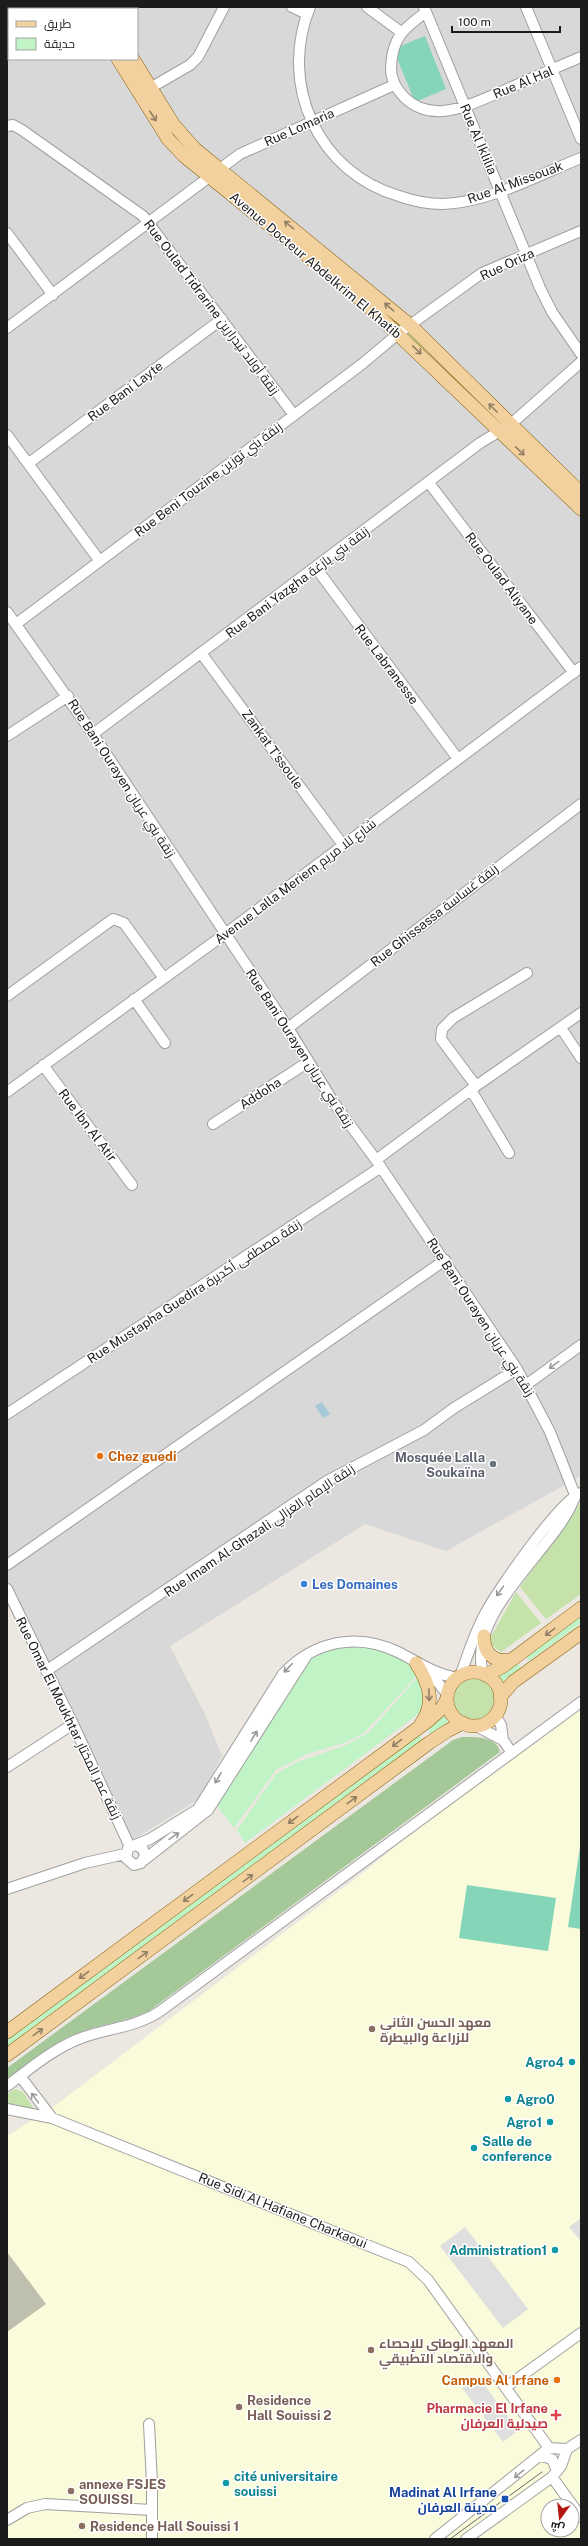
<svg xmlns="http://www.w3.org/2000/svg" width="588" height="2546" font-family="'Public Sans',Cairo,sans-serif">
<rect width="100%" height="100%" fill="#ece8e1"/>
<!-- residential -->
<path fill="#d9d8d8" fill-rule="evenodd" d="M7 7H581V1476L446 1551 365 1524 170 1646 206 1716 222 1756 199 1799 128 1843 7 1604ZM9 9H137V59H9Z"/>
<!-- education -->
<path fill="#fafbda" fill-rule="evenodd" d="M581 1696V2539H7V2136L53 2107 368 1869 515 1745ZM548 2506H572V2530H548Z"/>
<!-- construction -->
<path fill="#bfbfae" d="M7 2252 46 2304 7 2332Z"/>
<!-- grass -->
<path fill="#c4e2aa" d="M408 332 496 418 407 334Z
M581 1502V1594L546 1619 520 1587Z
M516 1592 541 1623 501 1652 490 1644 491 1637Z
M454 1699a20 20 0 1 1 40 0a20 20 0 1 1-40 0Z
M15 2089 23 2092 34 2109 7 2103V2094Z"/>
<!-- forest -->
<path fill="#a5c899" d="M462 1737C475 1737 497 1736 500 1752L149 2011C123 2023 98 2024 73 2035 49 2045 28 2064 7 2079V2068L453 1740Z"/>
<!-- park -->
<path fill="#c0f3c6" d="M581 1615V1623L529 1661 525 1657Z
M373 1644 408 1664 416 1673 414 1679 364 1733 344 1743 307 1754 276 1770 234 1828 212 1800 316 1650Z
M517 1663 521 1668 502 1682 498 1676Z
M417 1678C423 1690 427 1704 417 1715L245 1843 237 1830 276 1774 297 1762 344 1746 368 1733Z
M444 1716 448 1722 431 1734 427 1729Z
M419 1735 423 1740 7 2048V2040Z"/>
<!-- pitch -->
<path fill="#85d5b8" d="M425 36 446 89 415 102 393 49Z
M581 1840V1929L568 1927Z
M467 1885 556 1898 548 1951 459 1938Z"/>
<!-- parking -->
<path fill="#dfdfdf" d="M581 2218V2241L569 2227Z
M465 2227 528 2309 503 2328 440 2246Z
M478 2376 518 2431 503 2442 462 2388Z"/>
<!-- water -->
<path fill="#a5c9d6" d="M322 1402 330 1414 323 1418 315 1406Z"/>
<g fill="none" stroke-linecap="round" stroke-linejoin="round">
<!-- minor casing -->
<g stroke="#9f9f9f" stroke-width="12">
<path id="minor" d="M292 7 307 14
M310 7C278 84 318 173 399 196 413 201 428 204 443 204 491 202 538 175 581 158
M367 7 401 32
M424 7 540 288 552 312 581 354
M526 7 581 139
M426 12C403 29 392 38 391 68 391 80 396 88 404 97 414 107 428 112 443 111 464 109 483 99 503 91 529 79 555 68 581 57
M145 91 190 65 198 57 224 7
M7 126 13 125 22 130 143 216 294 415
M7 233 53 295
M7 328 240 154 394 85
M7 435 99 560
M29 463 222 319
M429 483 574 673
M316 568 458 759
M7 612 93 734 288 1028 334 1103 376 1160 517 1369 550 1432 575 1495
M16 624 362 364 399 333 482 273 581 231
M201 653 343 845
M93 734 480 443 510 425 581 362
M7 736 68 696
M7 996 113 919 124 923 163 977
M134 999 165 1043
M288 1028 581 804
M561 1028 581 1058
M43 1065 132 1185
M476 1086 441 1039 442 1029 453 1018 527 973
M471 1090 509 1153
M7 1092 225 934 581 667
M213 1124 308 1062
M376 1160 476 1086 581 1013
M526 1385 581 1345
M7 1414 381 1167
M7 1565 445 1260
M7 1589 73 1724 130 1847
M428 1670 447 1694
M46 1671 327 1481 424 1430 454 1408 517 1369
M483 1674C466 1611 553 1552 574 1499
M460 1676C468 1655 474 1634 485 1614 496 1592 561 1499 581 1493
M495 1715 501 1725 503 1740
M476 1726 503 1740 512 1753
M7 1767 73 1724
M136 1845 143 1849 145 1856 141 1863 134 1865 126 1858 128 1848 150 1839 198 1809 283 1674C314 1641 357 1632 398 1652 418 1662 434 1674 457 1678
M144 1860 208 1810 307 1655
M7 1889 85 1863 125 1854
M20 2076 52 2118
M7 2086C31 2068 55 2047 84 2037 110 2028 135 2027 159 2012L581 1702
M7 2109 52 2118 409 2262 428 2280 549 2448 567 2449 581 2440
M506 2387 581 2333
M149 2424 152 2483V2539
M541 2456 552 2459 557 2471
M552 2477 581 2517
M7 2520 27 2508 45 2504 152 2510
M435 2539 549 2448
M466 2539 552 2477 561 2466 567 2449"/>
</g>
<!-- major casing -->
<g stroke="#85610d" stroke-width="14">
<path id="major" d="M86 7 88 9
M100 7 101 9
M118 59 168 139 184 156 364 302 581 509
M133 59 173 124 195 149 410 325 581 493
M484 1636C483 1653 494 1663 511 1660
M416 1663C429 1683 436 1702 421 1724
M447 1699a27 27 0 1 1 54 0a27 27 0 1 1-54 0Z
M485 1675 502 1667 581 1608
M500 1697 513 1682 581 1633
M7 2032 429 1720 442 1708 447 1699
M7 2055 429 1743 447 1731 463 1723"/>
</g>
<!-- minor -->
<use href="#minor" stroke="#fff" stroke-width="10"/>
<!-- major -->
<use href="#major" stroke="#f3d19f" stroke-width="13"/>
<!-- tram -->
<path stroke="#696969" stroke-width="1" d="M450 2539 542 2472"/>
</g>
<!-- one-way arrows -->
<defs><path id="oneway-shaft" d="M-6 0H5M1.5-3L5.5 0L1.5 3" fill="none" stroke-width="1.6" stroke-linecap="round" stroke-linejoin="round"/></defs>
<g stroke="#927f64">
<use href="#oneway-shaft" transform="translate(153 116) rotate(57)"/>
<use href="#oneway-shaft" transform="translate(289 225) rotate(-141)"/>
<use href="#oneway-shaft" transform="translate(389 307) rotate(-139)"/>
<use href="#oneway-shaft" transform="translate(417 350) rotate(44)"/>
<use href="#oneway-shaft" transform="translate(493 408) rotate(-135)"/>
<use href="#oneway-shaft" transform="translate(520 451) rotate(44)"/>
<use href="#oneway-shaft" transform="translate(550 1632) rotate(143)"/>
<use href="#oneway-shaft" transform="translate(429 1695) rotate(89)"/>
<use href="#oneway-shaft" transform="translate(397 1743) rotate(143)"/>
<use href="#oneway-shaft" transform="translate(352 1800) rotate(-36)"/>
<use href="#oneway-shaft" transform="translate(293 1820) rotate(143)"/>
<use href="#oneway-shaft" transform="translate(248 1878) rotate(-36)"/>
<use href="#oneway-shaft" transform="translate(188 1898) rotate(143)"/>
<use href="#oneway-shaft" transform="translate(143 1955) rotate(-36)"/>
<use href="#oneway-shaft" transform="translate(84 1975) rotate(143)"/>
<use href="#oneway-shaft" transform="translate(38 2032) rotate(-36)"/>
</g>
<g stroke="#989898">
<use href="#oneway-shaft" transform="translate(554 1365) rotate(144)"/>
<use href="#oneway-shaft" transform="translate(500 1591) rotate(125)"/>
<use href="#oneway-shaft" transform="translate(288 1668) rotate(134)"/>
<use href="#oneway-shaft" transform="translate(254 1736) rotate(-58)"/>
<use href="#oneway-shaft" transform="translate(218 1778) rotate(120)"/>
<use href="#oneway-shaft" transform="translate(174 1836) rotate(-34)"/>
<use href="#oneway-shaft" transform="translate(35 2098) rotate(-125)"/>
<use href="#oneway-shaft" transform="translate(519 2474) rotate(141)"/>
</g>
<!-- markers -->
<g fill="#e8710a" stroke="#fff" stroke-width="1.5">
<circle cx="100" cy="1456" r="4"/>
<circle cx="557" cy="2380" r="4"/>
</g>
<circle fill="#6b7280" stroke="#fff" stroke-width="1.5" cx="493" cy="1464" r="4"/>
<circle fill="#3f7fe0" stroke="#fff" stroke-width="1.5" cx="304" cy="1584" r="4"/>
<g fill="#8d6e63" stroke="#fff" stroke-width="1.5">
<circle cx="372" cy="2029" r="4"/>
<circle cx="371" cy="2350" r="4"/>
<circle cx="239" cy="2407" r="4"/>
<circle cx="71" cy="2491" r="4"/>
<circle cx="82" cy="2526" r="4"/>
</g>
<g fill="#0f9aa8" stroke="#fff" stroke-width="1.5">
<circle cx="572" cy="2062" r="4"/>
<circle cx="508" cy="2099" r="4"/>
<circle cx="550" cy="2122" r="4"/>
<circle cx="474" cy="2148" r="4"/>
<circle cx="555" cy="2250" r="4"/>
<circle cx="226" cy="2483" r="4"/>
</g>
<path fill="#e0444e" stroke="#fff" stroke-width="1.5" d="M554 2409h4v4h4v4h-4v4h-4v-4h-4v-4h4z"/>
<rect fill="#1a4fb4" stroke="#fff" stroke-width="1.5" x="501" y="2495" width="8" height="8" rx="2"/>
<g text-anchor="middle" stroke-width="3" stroke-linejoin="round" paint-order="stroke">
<!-- street labels -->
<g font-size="13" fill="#1b1b1b" stroke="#fff">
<text transform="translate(523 82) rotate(-23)" y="5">Rue Al Hal</text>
<text transform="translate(299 127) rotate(-24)" y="5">Rue Lomaria</text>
<text transform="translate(479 139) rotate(67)" y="5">Rue Al Iklilia</text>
<text transform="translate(515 182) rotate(-20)" y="5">Rue Al Missouak</text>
<text transform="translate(507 264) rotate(-25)" y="5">Rue Oriza</text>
<text transform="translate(316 265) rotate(40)" y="5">Avenue Docteur Abdelkrim El Khatib</text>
<text transform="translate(212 307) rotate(53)" y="5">Rue Oulad Tidrarine زنقة أولاد تيدرارين</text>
<text transform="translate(125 391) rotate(-37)" y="5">Rue Bani Layte</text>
<text transform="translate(208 479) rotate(-37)" y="5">Rue Beni Touzine زنقة بني توزين</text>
<text transform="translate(502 578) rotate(53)" y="5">Rue Oulad Aliyane</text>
<text transform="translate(297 582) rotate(-37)" y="5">Rue Bani Yazgha زنقة بني يازغة</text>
<text transform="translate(387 664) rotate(53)" y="5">Rue Labranesse</text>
<text transform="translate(273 749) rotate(54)" y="5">Zankat T'ssoule</text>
<text transform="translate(122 778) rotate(57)" y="5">Rue Bani Ourayen زنقة بني عريان</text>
<text transform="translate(295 881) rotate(-37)" y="5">Avenue Lalla Meriem شارع للا مريم</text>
<text transform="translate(434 915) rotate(-38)" y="5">Rue Ghissassa زنقة غساسة</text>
<text transform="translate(300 1048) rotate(57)" y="5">Rue Bani Ourayen زنقة بني عريان</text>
<text transform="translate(260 1093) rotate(-33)" y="5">Addoha</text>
<text transform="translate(88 1125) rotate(53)" y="5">Rue Ibn Al Atir</text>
<text transform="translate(194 1291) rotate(-33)" y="5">Rue Mustapha Guedira زنقة مصطفى أكديرة</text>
<text transform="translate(481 1317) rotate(57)" y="5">Rue Bani Ourayen زنقة بني عريان</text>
<text transform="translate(259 1530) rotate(-34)" y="5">Rue Imam Al-Ghazali زنقة الإمام الغزالي</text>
<text transform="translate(69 1718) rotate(64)" y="5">Rue Omar El Moukhtar زنقة عمر المختار</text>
<text transform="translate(283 2210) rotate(22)" y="5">Rue Sidi Al Hafiane Charkaoui</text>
</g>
<!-- food labels -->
<g font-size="13" font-weight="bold" fill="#c56008" stroke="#fff" text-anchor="start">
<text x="108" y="1461">Chez guedi</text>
<text x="549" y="2385" text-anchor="end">Campus Al Irfane</text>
</g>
<!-- worship labels -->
<g font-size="13" font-weight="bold" fill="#5b616d" stroke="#fff" text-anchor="end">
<text x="485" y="1462">Mosquée Lalla<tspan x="485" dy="15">Soukaïna</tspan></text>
</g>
<!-- shop labels -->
<g font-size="13" font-weight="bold" fill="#366cbe" stroke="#fff" text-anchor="start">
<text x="312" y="1589">Les Domaines</text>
</g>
<!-- education labels -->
<g font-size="13" font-weight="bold" fill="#785e54" stroke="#fff" text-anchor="start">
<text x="380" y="2027">معهد الحسن الثاني<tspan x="380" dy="15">للزراعة والبيطرة</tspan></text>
<text x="379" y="2348">المعهد الوطني للإحصاء<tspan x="379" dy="15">والاقتصاد التطبيقي</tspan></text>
<text x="247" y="2405">Residence<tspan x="247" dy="15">Hall Souissi 2</tspan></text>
<text x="79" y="2489">annexe FSJES<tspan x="79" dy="15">SOUISSI</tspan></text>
<text x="90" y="2531">ٍResidence Hall Souissi 1</text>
</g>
<!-- culture labels -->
<g font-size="13" font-weight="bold" fill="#0d838f" stroke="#fff" text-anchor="end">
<text x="564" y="2067">Agro4</text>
<text x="516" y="2104" text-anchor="start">Agro0</text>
<text x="542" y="2127">Agro1</text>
<text x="482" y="2146" text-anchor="start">Salle de<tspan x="482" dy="15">conference</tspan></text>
<text x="547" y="2255">Administration1</text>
<text x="234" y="2481" text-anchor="start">cité universitaire<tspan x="234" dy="15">souissi</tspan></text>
</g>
<!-- health labels -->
<g font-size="13" font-weight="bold" fill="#be3a42" stroke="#fff" text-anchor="end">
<text x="548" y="2413">Pharmacie El Irfane<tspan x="548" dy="15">صيدلية العرفان</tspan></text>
</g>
<!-- transit labels -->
<g font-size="13" font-weight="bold" fill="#164399" stroke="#fff" text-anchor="end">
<text x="497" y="2497">Madinat Al Irfane<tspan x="497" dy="15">مدينة العرفان</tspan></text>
</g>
</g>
<!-- border -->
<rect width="588" height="2546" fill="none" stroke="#1b1b1b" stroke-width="16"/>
<!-- legend -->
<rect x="8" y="8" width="130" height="52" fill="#ffffff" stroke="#a4a4a4"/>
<rect x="16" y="21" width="20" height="6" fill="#f3d19f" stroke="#a4a4a4"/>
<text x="44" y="28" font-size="12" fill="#1b1b1b">طريق</text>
<rect x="16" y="38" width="20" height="12" fill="#c0f3c6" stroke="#a4a4a4"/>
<text x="44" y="48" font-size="12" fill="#1b1b1b">حديقة</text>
<!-- north arrow -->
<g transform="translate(560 2518) rotate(195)"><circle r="19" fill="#ffffff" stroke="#a4a4a4"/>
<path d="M0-3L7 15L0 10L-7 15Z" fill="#b41611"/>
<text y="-6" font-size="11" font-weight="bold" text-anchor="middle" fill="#1b1b1b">ش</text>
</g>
<!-- scale -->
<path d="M452 26v6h108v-6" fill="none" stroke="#1b1b1b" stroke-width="2"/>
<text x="458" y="26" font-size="12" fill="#1b1b1b" stroke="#ffffff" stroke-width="3" paint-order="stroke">100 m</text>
</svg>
